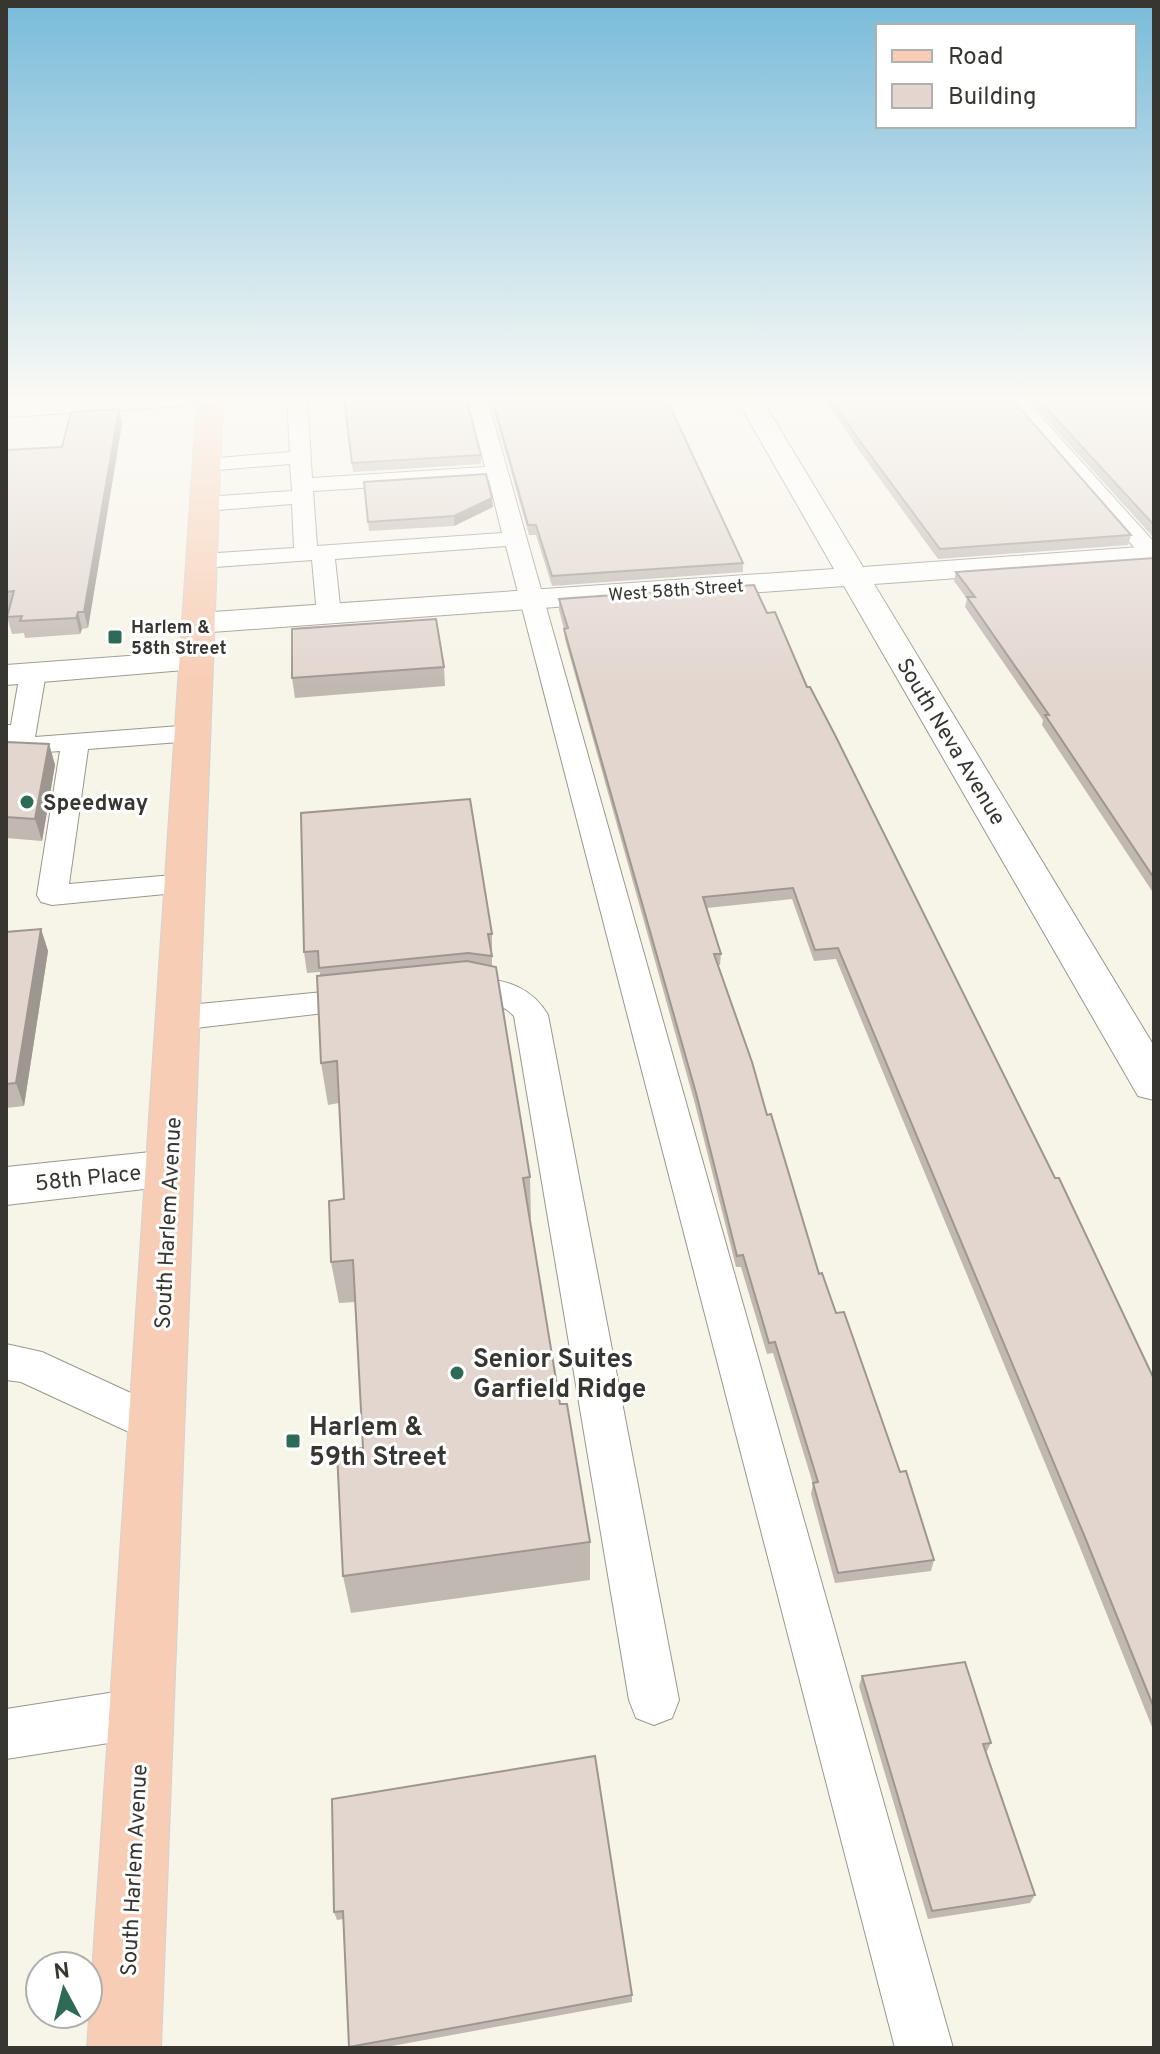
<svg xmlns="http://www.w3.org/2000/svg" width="1160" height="2054" font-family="Overpass,sans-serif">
<rect width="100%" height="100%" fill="#f7f4e8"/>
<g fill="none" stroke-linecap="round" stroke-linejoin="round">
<!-- lane casing -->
<g stroke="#9a978c" stroke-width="2">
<path id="lane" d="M287 398H307L312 478 485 467 467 398H487L953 2048H895L506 546 335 559 341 615 338 620H320L317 615 312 560 202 568 194 566 190 561 194 556 202 554 294 548 292 504 205 511 194 504 205 497 292 491 290 464 207 471 197 465 207 459 290 452ZM489 480 502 533 317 546 313 491Z
M1004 398H1024L1154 542V563L1146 561Z
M33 665 42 668 46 673 35 737 193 725 203 727 207 733 203 739 193 741 88 749 69 884 185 874 196 877 200 884 196 891 52 905 41 902 37 895 60 751 19 754 9 752 6 747V725H11L20 673 24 668Z
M478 978C508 980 532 988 548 1015L679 1700 672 1718 654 1725 636 1718 629 1700 514 1016C494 995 471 1005 445 998L440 990 445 982Z
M364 988 376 991 381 999 376 1007 178 1030 166 1026 161 1018 166 1010 178 1006Z
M6 1344 42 1352 172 1412 179 1426 172 1440 157 1445 21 1382 6 1380Z
M141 1688 159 1695 166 1713 159 1731 141 1738 6 1759V1709Z"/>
</g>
<!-- street casing -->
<g stroke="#9a978c" stroke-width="2">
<path id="street" d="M53 398H194L191 403 182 406 6 417V401Z
M736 398H761L863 567 1154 546V564L874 584 1154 1046V1100L1138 1096 844 586 198 633 187 630 182 623 187 616 198 613 834 569Z
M196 651 208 654 212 661 208 668 6 685V665Z
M170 1150 187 1155 194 1168 187 1181 170 1186 6 1205V1167Z"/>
</g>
<!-- primary casing -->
<g stroke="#d3d3d2" stroke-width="2">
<path id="primary" d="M197 398H223L161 2048H87Z"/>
</g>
<!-- lane -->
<use href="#lane" fill="#fff" fill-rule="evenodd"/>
<!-- street -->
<use href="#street" fill="#fff" fill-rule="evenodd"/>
<!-- primary -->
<use href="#primary" fill="#f8cdb5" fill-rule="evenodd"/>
</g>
<!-- wall -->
<path fill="#c2b8b2" d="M343 398 481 455V464L353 472Z
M490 398H666L743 563V572L552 586 536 535H529Z
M825 398H1011L1131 535 1128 545 938 559 858 449Z
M1027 398H1154V538Z
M119 409 122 424 88 628 82 629 80 634 25 638 24 633 12 634 7 617 10 608 6 609V450L62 447Z
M364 482 493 507 454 526 369 531Z
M1154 558V894L1042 725 1043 720 965 607 967 599 954 581 956 572Z
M559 599 767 613 807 687 1154 1379V1732L1079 1545 836 959 814 961 792 899 707 908 721 954 720 965H718L819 1274 836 1313 934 1560 931 1571 835 1583 811 1494 813 1484 773 1353 767 1354 741 1267H736L695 1104 565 639 564 629 559 610Z
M444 667 445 686 295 698 292 678Z
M6 742 49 744 55 765 42 841 6 838Z
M41 929 48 951 24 1106 6 1108V932Z
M492 934V966L530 1177 531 1218H530L560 1404 590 1542V1580L351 1613 343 1576 363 1448 355 1302 339 1303 331 1262 344 1199 339 1103 328 1105 321 1063 320 976V972L307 973 304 952Z
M862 1676 991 1743 987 1751 985 1752 1035 1895 1030 1903 928 1919 859 1686Z
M332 1799 632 1995V2002L381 2048H349L343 1919 337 1920 334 1912Z"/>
<!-- shaded-wall -->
<path fill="#9e9691" d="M119 409 122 424 88 628 84 612Z
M492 498 493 507 454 526V516Z
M78 612 82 629 80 634 76 618Z
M49 744 55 765 42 841 35 819Z
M41 929 48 951 24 1106 16 1083Z"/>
<!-- building -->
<path fill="#e2d6cf" stroke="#9e9691" stroke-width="2" d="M344 398H466L481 455 352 463Z
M492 398H666L743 563 552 576 536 525H528Z
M831 398H1011L1131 535 940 549 859 440Z
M1037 398H1154V525Z
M119 409 84 612H78L76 618 20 621 22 616 7 617 14 591 6 592V450L62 447 71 412Z
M486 474 492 498 454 516 368 522 364 482Z
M1154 558V878L1045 715H1049L967 597H975L956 572Z
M754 585 767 613 775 612 807 687H810L835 735 1055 1178H1059L1154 1379V1708L1084 1535 838 948 815 950 793 888 703 897 721 954H714L752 1062 767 1115 771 1114 819 1274 822 1273 836 1313 844 1312 900 1472 906 1471 934 1560 838 1573 813 1483 818 1482 775 1342 769 1343 743 1255 737 1256 696 1093 564 629 568 628 559 599Z
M436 619 444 667 292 678V629Z
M6 742 49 744 35 819 6 817Z
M470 799 492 934H488L492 956 468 953 319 968 318 951 304 952 301 813Z
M41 929 16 1083 6 1084V932Z
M467 961 496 967 530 1177 523 1178 560 1404H567L590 1542 343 1576 337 1452 363 1448 353 1260 331 1262 329 1201 344 1199 337 1061 321 1063 317 976Z
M965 1662 991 1743 983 1744 1035 1895 932 1911 862 1676Z
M595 1756 632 1995 349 2047 343 1911 334 1912 332 1799Z"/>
<!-- sky -->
<linearGradient id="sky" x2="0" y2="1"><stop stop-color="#79bbda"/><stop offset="0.58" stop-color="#fbfaf5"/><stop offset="1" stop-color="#fbfaf5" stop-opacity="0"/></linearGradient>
<rect width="1160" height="686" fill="url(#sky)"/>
<!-- markers -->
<g fill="#2e6b57" stroke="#fff" stroke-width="3">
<rect x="107" y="629" width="16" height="16" rx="4"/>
<circle cx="27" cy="802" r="8"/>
<circle cx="457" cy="1373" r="8"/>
<rect x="285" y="1433" width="16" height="16" rx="4"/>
</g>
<g text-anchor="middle" stroke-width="6" stroke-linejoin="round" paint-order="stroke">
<!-- far-street labels -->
<g font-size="18" fill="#373631" stroke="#fff">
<text transform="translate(676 590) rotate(-4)" y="6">West 58th Street</text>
</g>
<!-- far-poi labels -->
<g font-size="18" font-weight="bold" fill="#373631" stroke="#fff" text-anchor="start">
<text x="131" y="633">Harlem &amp;<tspan x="131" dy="21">58th Street</tspan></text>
</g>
<!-- street labels -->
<g font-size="22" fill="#373631" stroke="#fff">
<text transform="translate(952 741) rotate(59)" y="8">South Neva Avenue</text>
<text transform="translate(88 1177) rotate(-6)" y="8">58th Place</text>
<text transform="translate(167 1223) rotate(-87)" y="8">South Harlem Avenue</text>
<text transform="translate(133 1870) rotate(-87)" y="8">South Harlem Avenue</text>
</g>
<!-- poi labels -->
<g font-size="22" font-weight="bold" fill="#373631" stroke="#fff" text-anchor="start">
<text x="43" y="810">Speedway</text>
</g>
<!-- near-poi labels -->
<g font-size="26" font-weight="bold" fill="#373631" stroke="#fff" text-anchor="start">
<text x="473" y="1367">Senior Suites<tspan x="473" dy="30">Garfield Ridge</tspan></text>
<text x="309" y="1435">Harlem &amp;<tspan x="309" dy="30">59th Street</tspan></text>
</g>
</g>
<!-- border -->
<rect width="1160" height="2054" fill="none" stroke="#373631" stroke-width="16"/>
<!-- legend -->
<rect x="876" y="24" width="260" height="104" fill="#ffffff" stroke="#afafad" stroke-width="2"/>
<rect x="892" y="50" width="40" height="12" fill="#f8cdb5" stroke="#afafad" stroke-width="2"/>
<text x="948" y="64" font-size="24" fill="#373631">Road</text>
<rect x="892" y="84" width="40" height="24" fill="#e2d6cf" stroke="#afafad" stroke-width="2"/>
<text x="948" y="104" font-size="24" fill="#373631">Building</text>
<!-- north arrow -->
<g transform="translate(64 1990) rotate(353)"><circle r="38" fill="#ffffff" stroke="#afafad" stroke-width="2"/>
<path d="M0-6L14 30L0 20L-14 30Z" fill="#2e6b57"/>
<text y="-12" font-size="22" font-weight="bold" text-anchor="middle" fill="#373631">N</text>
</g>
</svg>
